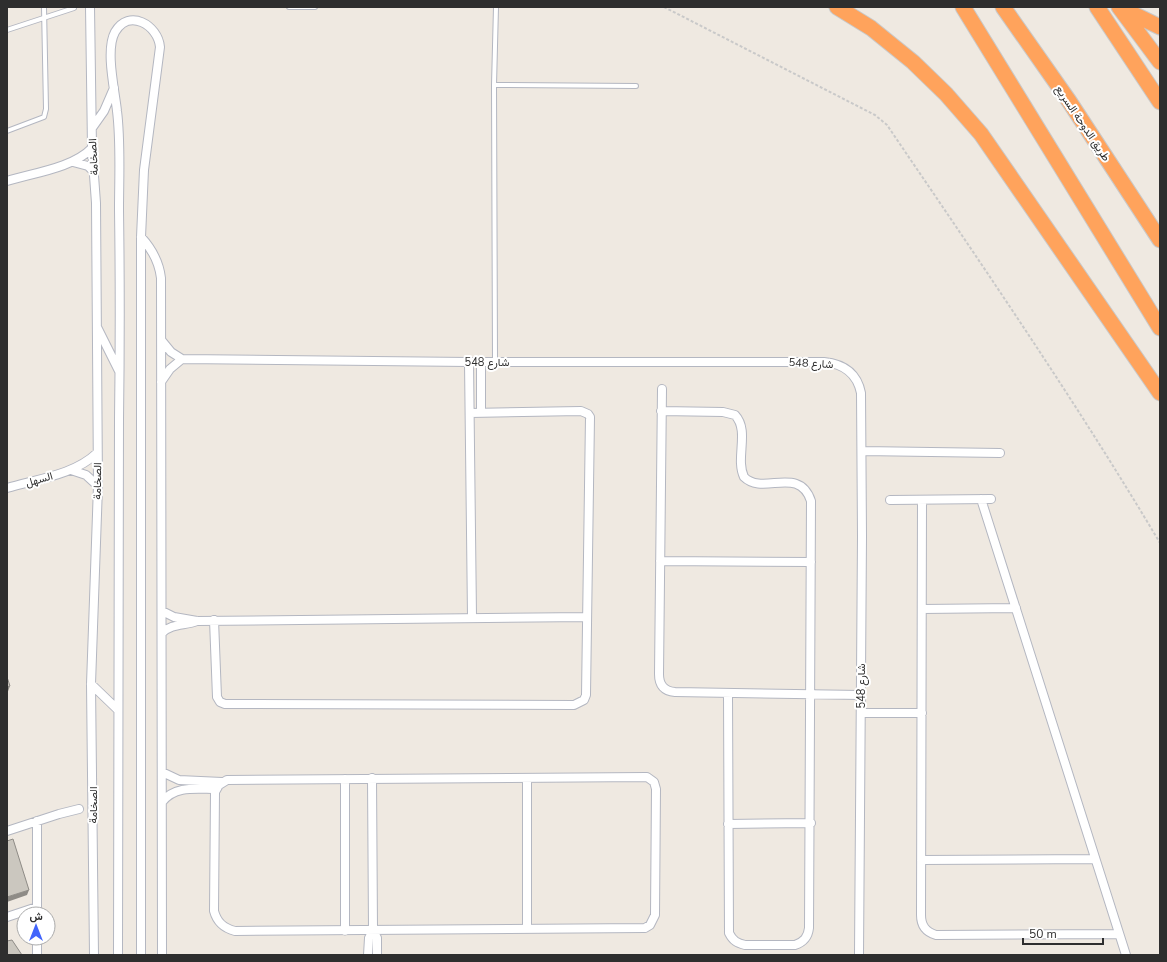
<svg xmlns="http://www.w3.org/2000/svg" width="1167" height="962" font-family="'Nunito Sans',Vazirmatn,sans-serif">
<rect width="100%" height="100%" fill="#efe9e1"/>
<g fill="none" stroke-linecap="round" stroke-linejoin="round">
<!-- service casing -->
<g stroke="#b4b7c1" stroke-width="6">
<path id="service" d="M289 7H315
M7 30 74 8
M494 85 636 86
M7 131 44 117 46 109 44 7
M495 362 494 85 496 7"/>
</g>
<!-- minor casing -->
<g stroke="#b4b7c1" stroke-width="10">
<path id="minor" d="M90 7 92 148 96 203 98 486 91 684 94 955
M92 128 104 111 114 88
M73 162 88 166 94 172
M7 181C33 173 73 168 92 148
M141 237C152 249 159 261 161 278L162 955
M97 327 119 371
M162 341 171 352 182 359 469 362H824C844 364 857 373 861 393L862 536 859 955
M469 362 472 617
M161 382 170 369 182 359
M662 389 659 674C659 685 664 691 675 692L861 695
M661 411 723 412 735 415C750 431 735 458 744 477 763 496 799 465 811 501L809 928C808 937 804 942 795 945H745C737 943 733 941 729 933L728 693
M481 413V362
M862 451 1000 453
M71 470 86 475 98 486
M7 488C37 479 74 475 97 453
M981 499 1126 955
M890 500 991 499
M922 500 921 915C921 926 926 932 936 935L1119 934
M660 561 811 562
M922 609 1016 608
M162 611 174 617 197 621 587 617
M214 620 217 697 220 702 225 704 574 705 584 700 586 695 590 417 588 414 581 411 470 413
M162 633C172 623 185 626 197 621
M91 684 117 709
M861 713H922
M162 772 179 780 222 782
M647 777 654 782 656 789 655 915 650 925 645 928 235 931C223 928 217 922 214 911L215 792 219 785 227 780Z
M372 778 373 930 377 938V955
M162 802C175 785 197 789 216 789
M728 824 811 823
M7 831 59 814 79 809
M921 860 1095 859
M37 914V821
M7 917 37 907
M527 929V778
M345 931V779
M37 938V955
M118 955C117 776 118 597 119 419 120 349 120 280 119 210 119 177 121 143 117 111 115 91 105 50 115 32 129 8 158 25 160 47L144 170 141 237V955
M368 955 369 938 373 930"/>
</g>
<!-- motorway casing -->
<g stroke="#c9c9c9" stroke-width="17">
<path id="motorway" d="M837 7 871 28 913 62 946 94 981 134 1160 393
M963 7 1160 328
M1003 7 1069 101 1160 240
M1097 7 1160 102
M1119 7 1160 62
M1123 9 1160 27"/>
</g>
<!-- path -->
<path stroke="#c9c9c9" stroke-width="2" stroke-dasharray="3 2" stroke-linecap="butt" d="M664 7 875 115 887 125C980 262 1075 400 1160 543"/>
<!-- service -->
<use href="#service" stroke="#fff" stroke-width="4"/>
<!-- minor -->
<use href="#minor" stroke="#fff" stroke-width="8"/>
<!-- motorway -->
<use href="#motorway" stroke="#ffa35c" stroke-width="15"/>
</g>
<!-- shaded-wall -->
<path fill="#8e8b86" d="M10 686 7 694V687Z
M29 890 27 895 7 902V897Z"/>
<!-- building -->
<path fill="#cbc7bf" stroke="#8e8b86" d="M7 677 10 686 7 687Z
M13 839 29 890 7 897V841Z
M12 940 22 955H7V941Z"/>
<g text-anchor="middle" stroke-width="4" stroke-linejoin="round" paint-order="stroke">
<!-- street labels -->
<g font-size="11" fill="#2e2e2e" stroke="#fff">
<text transform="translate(1083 123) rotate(56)" y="4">طريق الدوحة السريع</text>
<text transform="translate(93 157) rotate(-93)" y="4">الصخامة</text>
<text x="487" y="366">شارع 548</text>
<text transform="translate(811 363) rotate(3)" y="4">شارع 548</text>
<text transform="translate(39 479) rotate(-16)" y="4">السهل</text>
<text transform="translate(97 481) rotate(-89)" y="4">الصخامة</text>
<text transform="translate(861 686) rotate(-90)" y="4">شارع 548</text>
<text transform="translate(93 805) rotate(-90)" y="4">الصخامة</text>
</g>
</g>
<!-- border -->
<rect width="1167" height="962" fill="none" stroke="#2e2e2e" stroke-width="16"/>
<!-- north arrow -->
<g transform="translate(36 926)"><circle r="19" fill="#ffffff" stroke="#ababab"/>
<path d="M0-3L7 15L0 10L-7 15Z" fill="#4264fb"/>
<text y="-6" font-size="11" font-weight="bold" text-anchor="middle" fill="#2e2e2e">ش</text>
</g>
<!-- scale -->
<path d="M1023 938v6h80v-6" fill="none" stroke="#2e2e2e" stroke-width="2"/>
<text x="1029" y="938" font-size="12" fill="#2e2e2e" stroke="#ffffff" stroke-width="3" paint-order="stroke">50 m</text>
</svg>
